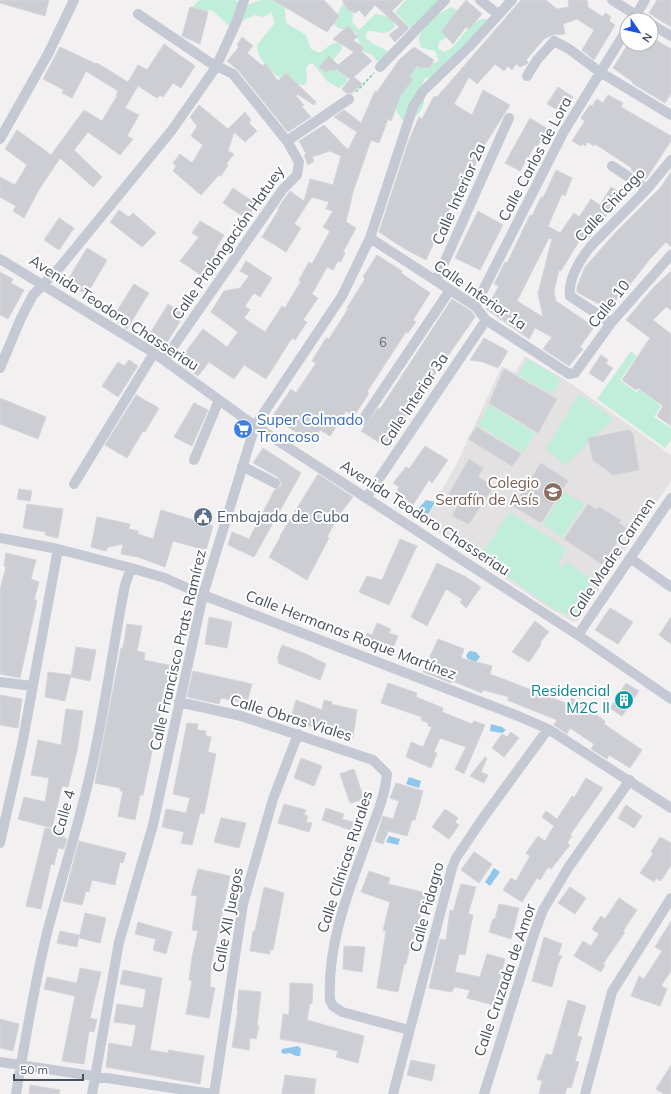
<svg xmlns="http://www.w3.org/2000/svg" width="671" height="1094" font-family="Mulish,sans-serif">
<rect width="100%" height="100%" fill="#f2f0f0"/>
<!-- education -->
<path fill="#e3e1e2" d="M525 356 569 382 671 455V481L578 621 573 622 544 605 424 523 458 461 502 366 515 373Z"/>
<!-- green -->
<path fill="#c0eeda" d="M202 0H235C244 8 252 3 261 0 267 0 277 0 284 0L286 23 306 35 311 49 319 53C327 49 332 39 342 44V49L330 64 331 68 340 72 347 78 346 83 339 88 328 82 313 64H309L306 68 307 82 304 85C299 84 292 85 288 83 276 77 256 59 257 45L274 24V20L271 12 264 17 255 15 234 25H228L214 12 209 10 195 16 189 11 198 1Z
M356 0 352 22 359 30 375 14C384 15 393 17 395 27 385 37 381 31 368 31L365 37 373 44 390 52 391 62 386 68H383L372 55 362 51 356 32C346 27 337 33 333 21L344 2Z
M406 0H439L411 29 395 12Z
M451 7 461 12 455 32 439 42 438 48 444 52C458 50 469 16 487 19L488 22 440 77 425 78C420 86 424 93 424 101 424 108 419 113 414 118L402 120 396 110C399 95 405 74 420 66 426 63 433 64 439 61L435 51 420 47 419 36 432 18Z
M631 351 637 356 620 380 636 392 639 389 661 406 654 417 671 428V440L665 448 597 399Z
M527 359 561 379 552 394 518 375Z
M579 394 613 419 565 465 546 449Z
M489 405 535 433 523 453 478 425Z
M564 492 584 504 562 538 543 524Z
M509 512 566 548 558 565 562 568 566 562 593 580 589 586 596 590 576 618 554 609 480 558Z"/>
<!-- water -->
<path fill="#8ec7ea" d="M426 500 435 502 427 516 417 510Z
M469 651 476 652 480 657 476 662 468 659 466 656Z
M491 724 502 727 506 730 502 733 490 731Z
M409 777 421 781 419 788 406 784Z
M389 836 400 839 398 845 386 842Z
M494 868 500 872 490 886 485 882Z
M298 1046 301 1049 300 1056H296L290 1053 284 1054 281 1052 282 1049Z"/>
<!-- building -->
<path fill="#cdced4" stroke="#d4d5db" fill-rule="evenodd" d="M0 0H49L45 16 0 3Z
M273 0H324L339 16 327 32Z
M342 0H403L392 11 409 28 395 42 389 35 399 27 375 5 365 17 359 10 356 13 348 10Z
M466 0 482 14 469 29 466 27 453 44 441 31Z
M521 0H546L557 9 569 7 568 0H587L588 7 603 17 605 13 611 17 609 21 615 25 594 60 582 50 594 30 577 19 563 24 565 34 552 35 544 39 526 60 528 62 527 64 520 67 516 64 512 70 508 66 504 71 495 64 477 84 469 77 454 104 472 115 483 90 510 105 484 146 465 186 461 184 426 260 405 249 379 232 409 140 419 117 422 119 434 96 437 97Z
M657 0H671V27L649 13Z
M190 7 208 12 200 44 182 36Z
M348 26 358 37 353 40 364 48 361 51 372 61 354 77 362 84 352 93H346L342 89 350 79 336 69 334 71 332 69 326 72 319 67 329 56 338 65 354 52 333 39Z
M242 37 253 46 247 53 263 66 265 63 278 81 286 73 316 102 314 105 297 94 296 96 304 105 302 107 311 117 288 132 238 70 227 61 239 47 237 45Z
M651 37 671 49V94L665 103 632 83 633 82 613 68 628 44H651Z
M164 44 195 66 181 88 173 83 163 97 160 95 157 98 138 86 125 108 139 115 127 136 133 139 120 155 88 132 74 150 102 177 93 187 60 158 38 191 24 218 13 211 16 206 0 197V177L15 185 27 165 5 149 17 130 51 155 84 110 102 121 117 96 116 95 118 91 86 71 72 98 62 93 64 90 43 79 60 47 96 64 97 63 128 82 138 65 147 70Z
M414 47 434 60 430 67 421 68 417 66 409 77 413 79 401 95 391 121 388 119 379 143 371 140 353 192 346 222 356 228 343 252 345 253 341 262 338 261 333 270 327 267 312 294 318 298 303 320 307 322 295 340 292 338 266 379 244 365 234 379 209 362 198 376 178 362 203 329 227 347 238 332 211 312 224 291 240 288 249 276 240 271 246 261 272 278 260 297 254 293 245 306 250 310 244 318 265 332 282 306 285 308 301 281 299 280 309 262 312 264 330 231 323 227 333 211 326 209 329 202 312 197 294 224 301 228 286 252 262 237 279 209 278 208 290 191 304 201 310 179 333 185 341 156 330 151 312 157 314 161 308 165 304 155 306 154 299 141 324 125 348 150 357 132 334 117 344 110 361 123 375 91 377 92 399 60Z
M558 87 573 97 563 113 547 104Z
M608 95 623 103 621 107 671 136V141L646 179 631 170 632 168 595 144 594 146 588 142 585 146 583 144 581 146 572 141 585 121 581 118 590 105 592 106 597 99 603 103Z
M199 105 228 129 245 112 251 120 249 123 257 131 245 142 234 132 228 151 234 154 226 164 228 165 221 176 219 175 201 195 173 171 176 166 173 163 180 154 192 163 203 145 191 136 197 126 190 117Z
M530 118 548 129 537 147 535 145 520 171 505 163Z
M556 170 572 178 565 196 562 194 548 226 560 233 574 213 579 217 591 199 600 205 611 187 624 195 616 209 612 206 605 218 586 241 581 238 561 271 559 270 554 291 556 301 594 327 580 347 583 349 569 366 543 349 552 337 535 328 529 339 486 309 499 286 494 284 505 262 507 263 530 215 532 216 541 197 543 198ZM549 238 552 239 538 293 543 317 517 301Z
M671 172V247L666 242 650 259 624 292 622 290 610 310 577 292V287L585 267 616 232 661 187Z
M233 188 255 203 248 220 223 203Z
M119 210 129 217 133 213 156 233 142 247 110 222Z
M478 211 503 225 480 270 455 258Z
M59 218 74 228 59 250 44 240Z
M200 221 224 235 214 252 223 260 218 267 216 266 208 280 180 261 199 237 192 233Z
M87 248 107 260 87 294 66 283Z
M377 255 402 271 401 273 430 293 413 320 416 322 408 333 406 332 367 392 369 393 354 416 346 411 330 436 320 430 312 442 272 417 291 389 296 393 316 363 312 361 326 338 329 339 348 309 347 308 365 279 363 277Z
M671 271V310L666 307 653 320 671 334V426L657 416 663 406 638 388 636 390 622 380 650 338 626 320 653 288Z
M0 272 13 279 11 283 24 290 8 319 0 315Z
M134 284 149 293 127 329 112 319Z
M452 299 471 311 475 317 401 423 404 425 388 448 361 431 378 408 380 409Z
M168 304 184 315 163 349 153 344 157 336 151 332Z
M484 338 508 351 498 368 483 362 470 360Z
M601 355 608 360 606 364 613 368 603 382 589 373Z
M129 360 138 366 118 397 102 386 118 362 124 366Z
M504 369 557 399 538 433 489 403Z
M136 395 159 408 145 432 143 431 127 458 105 445Z
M0 398 46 417 38 439 0 424Z
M194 403 208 410 192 446 174 437Z
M477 427 521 454 512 466 468 439Z
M629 430 633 434 639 470 613 475 593 460 588 438Z
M425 446 448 460 432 483 429 480 413 505 396 492 399 487 393 483 406 467 409 469Z
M263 448 301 473 254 557 228 545 232 532 249 539 275 489 281 486V482L278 477 253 463Z
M469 459 483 468 478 477 494 486 469 524 452 516 457 507 445 501Z
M541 463 568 481 541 523 513 506Z
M318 474 353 497 339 515 327 537 329 538 307 580 269 557 281 536H280Z
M19 489 32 491 30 501 17 499Z
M27 504 63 509 58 538 45 535 46 532 23 528Z
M588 504 597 510 599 507 621 520 619 523 626 528 603 565 564 539Z
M161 510 213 526 206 550 173 541 165 567 138 557 121 554 123 544 108 547 106 551 91 547 97 517 130 524 129 529 138 531V534L153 539Z
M400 539 417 546 389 605 359 592 367 576 382 580Z
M6 553 36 560 31 579 39 582 34 600H37L20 678 0 674V590L6 567 4 566Z
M437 563 466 577 481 587 466 608 460 602 462 599 446 589 427 626 411 617Z
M610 608 633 622 618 644 595 630Z
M209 617 232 622 227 648 205 644Z
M671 617V644L659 635Z
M535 621 549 632 541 641 540 646 529 662 512 652Z
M377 623 391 629 389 633 398 636 391 653 364 641 367 633 372 635Z
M127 624 142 626 137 651 145 653 144 660 173 666 160 713 143 795H140L135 820 118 816 123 791H120V788L95 783 121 648H123Z
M438 639 464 649 461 658 492 666 490 674 568 704 572 698 605 721 604 724 642 750 630 768 609 755 607 759 591 749 594 744 570 728 567 734 554 725 557 720 507 700 509 697 483 690 482 693 452 681 451 683 423 672Z
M282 645 306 654 326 664 320 680 278 663 279 660 277 659Z
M76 647 96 650 90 681 71 677Z
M193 671 252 684 247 703 221 698 219 704 187 697Z
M48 672 71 675 65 701 45 697Z
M388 683 417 693 416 697 443 708 442 712 472 724 474 721 485 725 464 774 455 769 466 747 440 738 434 752 437 753 431 768 406 757 411 742 423 747 432 727 428 726V723L421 720 422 717 381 703Z
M626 683 639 691 622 716 610 708Z
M0 695 22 699 18 728 0 725Z
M296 700 322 710 324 700 332 702 331 704 357 710 353 737 290 721Z
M66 709 83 711 77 751 68 787 62 786 52 828 18 819 24 797 45 802 49 778 31 775 38 740 61 745Z
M187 723 198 724 197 730 206 731V736L211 737 208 752 216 754 204 814 200 813 192 845 181 843 184 832 162 827 166 809 186 813 190 798 173 794Z
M511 732 519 738 504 757 492 748 502 734 507 737Z
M485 757 487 758 481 772 488 775 484 783 470 776Z
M301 758 322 766 314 786 294 778Z
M354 769 364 799 350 803 340 774Z
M586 778 603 788 570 835 572 836 567 843 570 845 551 869 548 867 540 880 537 878 522 902 503 890 511 878 516 881 530 856 526 853 538 836 545 841 554 826 542 817 546 811 557 819 572 796 574 798Z
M396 783 423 791 415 820H412L407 836 388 831 383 844 375 841 383 816 393 819 399 801 390 798Z
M284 804 306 810 304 815 308 816 306 822 312 823 309 832 278 823Z
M626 805 642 816 634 828 618 818Z
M326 808 344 814 342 819 356 823 353 831 322 820Z
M445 809 458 818 455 822 459 825 449 839 432 827Z
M221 818 246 823 239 848 214 842Z
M45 828 65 832 63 838H67L64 849 58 848 54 865 51 864 41 909 26 906Z
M660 837 671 843V865L661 881 656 878 654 882 640 873 653 854 651 852Z
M79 841 126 853 123 863 120 862 115 885 92 880 89 892 86 891 82 905 63 901Z
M474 852 492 864 479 883 461 870Z
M198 869 230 876 211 966 210 987 215 988 209 1018 186 1014 192 981 189 980 192 957 198 931 192 930 197 896 191 895Z
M369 871 390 878 388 884 431 894 426 914 421 913 415 939 412 938 406 964H404L398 992 377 988 386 931H383L390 902 361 892Z
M461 884 476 887 468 914 473 915 465 955 459 954 455 972 480 977 487 954 505 959 499 982 504 984 497 1006 467 998 470 990 454 987 452 992 429 988 440 939 446 940 450 910 453 911Z
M264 887 284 893 273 950H270V954L250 951 253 931H255Z
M570 887 586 898 575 914 558 903Z
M619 898 637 910 623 931 625 932 603 964 605 965 601 972 574 956 583 941 591 946 599 934 592 929 601 916 605 919Z
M499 904 519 908 511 939 489 932 493 919H495Z
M85 913 106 918 100 943 79 938Z
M671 921V971L661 986 667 989 660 1006 631 996 639 976 644 979 662 951 655 947Z
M138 922 172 932 166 954 153 950 156 939 135 934Z
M60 931 79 935 77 947 57 943Z
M544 937 562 944 558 955 562 956 558 964 552 987 532 981Z
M344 946 365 947 362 972 343 969Z
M80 968 101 972 90 1018 97 1020 94 1032 89 1031 84 1064 62 1061 75 996 44 989 47 977 77 983Z
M123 970 162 978 150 1050 168 1053 169 1050 204 1056 200 1084 106 1067 109 1043 132 1047 136 1025 114 1022 117 1004 143 1008 146 989 120 984Z
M290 983 313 984 312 1004 310 1003 307 1020 364 1036 358 1063 336 1057 338 1051 304 1043 280 1039 283 1014 289 1015Z
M239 990 261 992 257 1026H259L256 1039 250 1038 249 1050 232 1047 238 1010H237Z
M568 1000 586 1006 577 1036 582 1037 575 1061 579 1062 571 1088 567 1087 565 1094H539L542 1081 537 1079 546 1054 552 1055Z
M0 1019 19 1024 13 1051 0 1048Z
M411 1060 435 1065 432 1081 407 1075Z
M671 1065V1094H664L656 1089Z
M285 1075 316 1079 314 1094H282Z
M30 1085 60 1090 59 1094H29Z"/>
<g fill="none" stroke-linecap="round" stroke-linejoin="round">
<!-- path -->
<path stroke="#79cbb1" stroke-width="1.5" stroke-dasharray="3 2" stroke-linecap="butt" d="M356 92 374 73"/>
<!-- minor -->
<path stroke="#c4c9d4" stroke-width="10" d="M480 0 498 14
M612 0 644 20
M138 14 209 62 233 74 287 141 299 162 297 175 283 189 164 360
M633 20 645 0
M651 24 671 36
M380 67 445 0
M527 76 537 60 554 41 569 49 600 72 671 115
M0 139 48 54 74 0
M287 141 349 99
M612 166 647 189
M370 238 475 306 486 320 569 374 575 373 611 323 671 255
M0 259 154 353 255 426 578 635 671 699
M436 281 509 118
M475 306 563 133 627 29
M611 323 570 296C568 280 580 260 590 247L647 189 671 160
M0 368 21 318 33 295 60 267 172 130 216 67 236 23 244 0
M362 421 450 290
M194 460 219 400
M242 466 275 483
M74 484 154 353
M366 498 486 320
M0 538 58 549 131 568 165 578 203 595 518 716 548 729 671 808
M630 558 671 587
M578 635 671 498
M0 682 32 686
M179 702 241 716 373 760 387 774C385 796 376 817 368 838 349 890 327 943 330 1000L333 1006 342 1012 409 1030
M0 843 22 745 58 549
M0 1062 212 1094
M16 1094C25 1040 34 986 47 933 61 879 79 825 91 770 105 709 113 646 125 585L131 568
M92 1094 119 942 153 825 203 595 255 426 342 296 370 238 413 107 423 91 470 46 512 0
M214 1094 243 904 273 799 298 734
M393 1094 452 868 456 858 483 818 548 729
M484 1094 533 937 543 910 568 868 630 780
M585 1094 612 992 671 898"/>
</g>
<!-- icons -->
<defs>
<g id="supermarket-disc" transform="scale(1)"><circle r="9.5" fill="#3f7fe0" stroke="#fff"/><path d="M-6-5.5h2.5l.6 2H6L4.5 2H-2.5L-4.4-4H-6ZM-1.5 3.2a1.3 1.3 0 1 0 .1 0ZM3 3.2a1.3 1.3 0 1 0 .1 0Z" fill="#fff"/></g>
<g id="school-disc" transform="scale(1)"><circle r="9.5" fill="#8d6e63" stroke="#fff"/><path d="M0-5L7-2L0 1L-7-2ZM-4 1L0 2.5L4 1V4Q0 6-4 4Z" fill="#fff"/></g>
<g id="civic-disc" transform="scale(1)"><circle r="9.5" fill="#5c6f8a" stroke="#fff"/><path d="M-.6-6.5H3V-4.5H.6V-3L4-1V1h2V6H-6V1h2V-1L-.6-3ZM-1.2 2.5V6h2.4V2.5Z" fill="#fff"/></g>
<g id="building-disc" transform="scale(1)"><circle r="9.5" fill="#0f9aa8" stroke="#fff"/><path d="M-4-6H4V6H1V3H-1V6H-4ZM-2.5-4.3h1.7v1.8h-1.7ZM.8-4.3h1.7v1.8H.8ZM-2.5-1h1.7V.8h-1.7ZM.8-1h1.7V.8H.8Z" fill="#fff"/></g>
</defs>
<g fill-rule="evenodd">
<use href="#supermarket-disc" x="243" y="429"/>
<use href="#school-disc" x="553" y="492"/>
<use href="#civic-disc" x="203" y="517"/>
<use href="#building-disc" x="624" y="700"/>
</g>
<g text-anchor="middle" stroke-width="4" stroke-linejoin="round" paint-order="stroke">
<!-- number labels -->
<g font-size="13" fill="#696f7b">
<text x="383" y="347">6</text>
</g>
<!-- street labels -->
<g font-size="15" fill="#484f5d" stroke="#fff">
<text transform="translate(535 159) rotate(-62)" y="5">Calle Carlos de Lora</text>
<text transform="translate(459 194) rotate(-66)" y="5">Calle Interior 2a</text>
<text transform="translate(610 205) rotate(-47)" y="5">Calle Chicago</text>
<text transform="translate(228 243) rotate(-55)" y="5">Calle Prolongación Hatuey</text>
<text transform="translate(480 295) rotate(35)" y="5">Calle Interior 1a</text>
<text transform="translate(609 304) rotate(-51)" y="5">Calle 10</text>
<text transform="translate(114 313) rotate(33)" y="5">Avenida Teodoro Chasseriau</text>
<text transform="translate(414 400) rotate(-56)" y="5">Calle Interior 3a</text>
<text transform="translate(425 518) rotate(33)" y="5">Avenida Teodoro Chasseriau</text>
<text transform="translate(612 558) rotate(-56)" y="5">Calle Madre Carmen</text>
<text transform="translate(351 635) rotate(21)" y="5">Calle Hermanas Roque Martínez</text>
<text transform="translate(178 650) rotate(-77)" y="5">Calle Francisco Prats Ramírez</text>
<text transform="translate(291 718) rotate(17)" y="5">Calle Obras Viales</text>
<text transform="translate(64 813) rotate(-74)" y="5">Calle 4</text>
<text transform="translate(345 862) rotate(-72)" y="5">Calle Clínicas Rurales</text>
<text transform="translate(427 907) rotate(-75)" y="5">Calle Pidagro</text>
<text transform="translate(228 920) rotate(-79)" y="5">Calle XII Juegos</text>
<text transform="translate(505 980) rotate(-71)" y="5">Calle Cruzada de Amor</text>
</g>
<!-- shop labels -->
<g font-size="15" fill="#366cbe" stroke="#fff" text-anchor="start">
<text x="257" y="425">Super Colmado<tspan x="257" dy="17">Troncoso</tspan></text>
</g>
<!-- education labels -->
<g font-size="15" fill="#785e54" stroke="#fff" text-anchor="end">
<text x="539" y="488">Colegio<tspan x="539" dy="17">Serafín de Asís</tspan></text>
</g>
<!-- service labels -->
<g font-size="15" fill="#4e5e75" stroke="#fff" text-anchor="start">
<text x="217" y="522">Embajada de Cuba</text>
</g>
<!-- culture labels -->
<g font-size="15" fill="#0d838f" stroke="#fff" text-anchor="end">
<text x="610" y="696">Residencial<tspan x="610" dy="17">M2C II</tspan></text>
</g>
</g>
<!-- north arrow -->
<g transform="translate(639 32) rotate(124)"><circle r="19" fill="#ffffff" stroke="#b6b9be"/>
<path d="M0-3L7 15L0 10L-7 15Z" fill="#1f51dd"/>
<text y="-6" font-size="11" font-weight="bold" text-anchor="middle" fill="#484f5d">N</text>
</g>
<!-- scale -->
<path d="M14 1074v6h69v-6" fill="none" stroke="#484f5d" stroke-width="2"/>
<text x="20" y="1074" font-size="12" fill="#484f5d" stroke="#ffffff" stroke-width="3" paint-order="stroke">50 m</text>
</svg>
